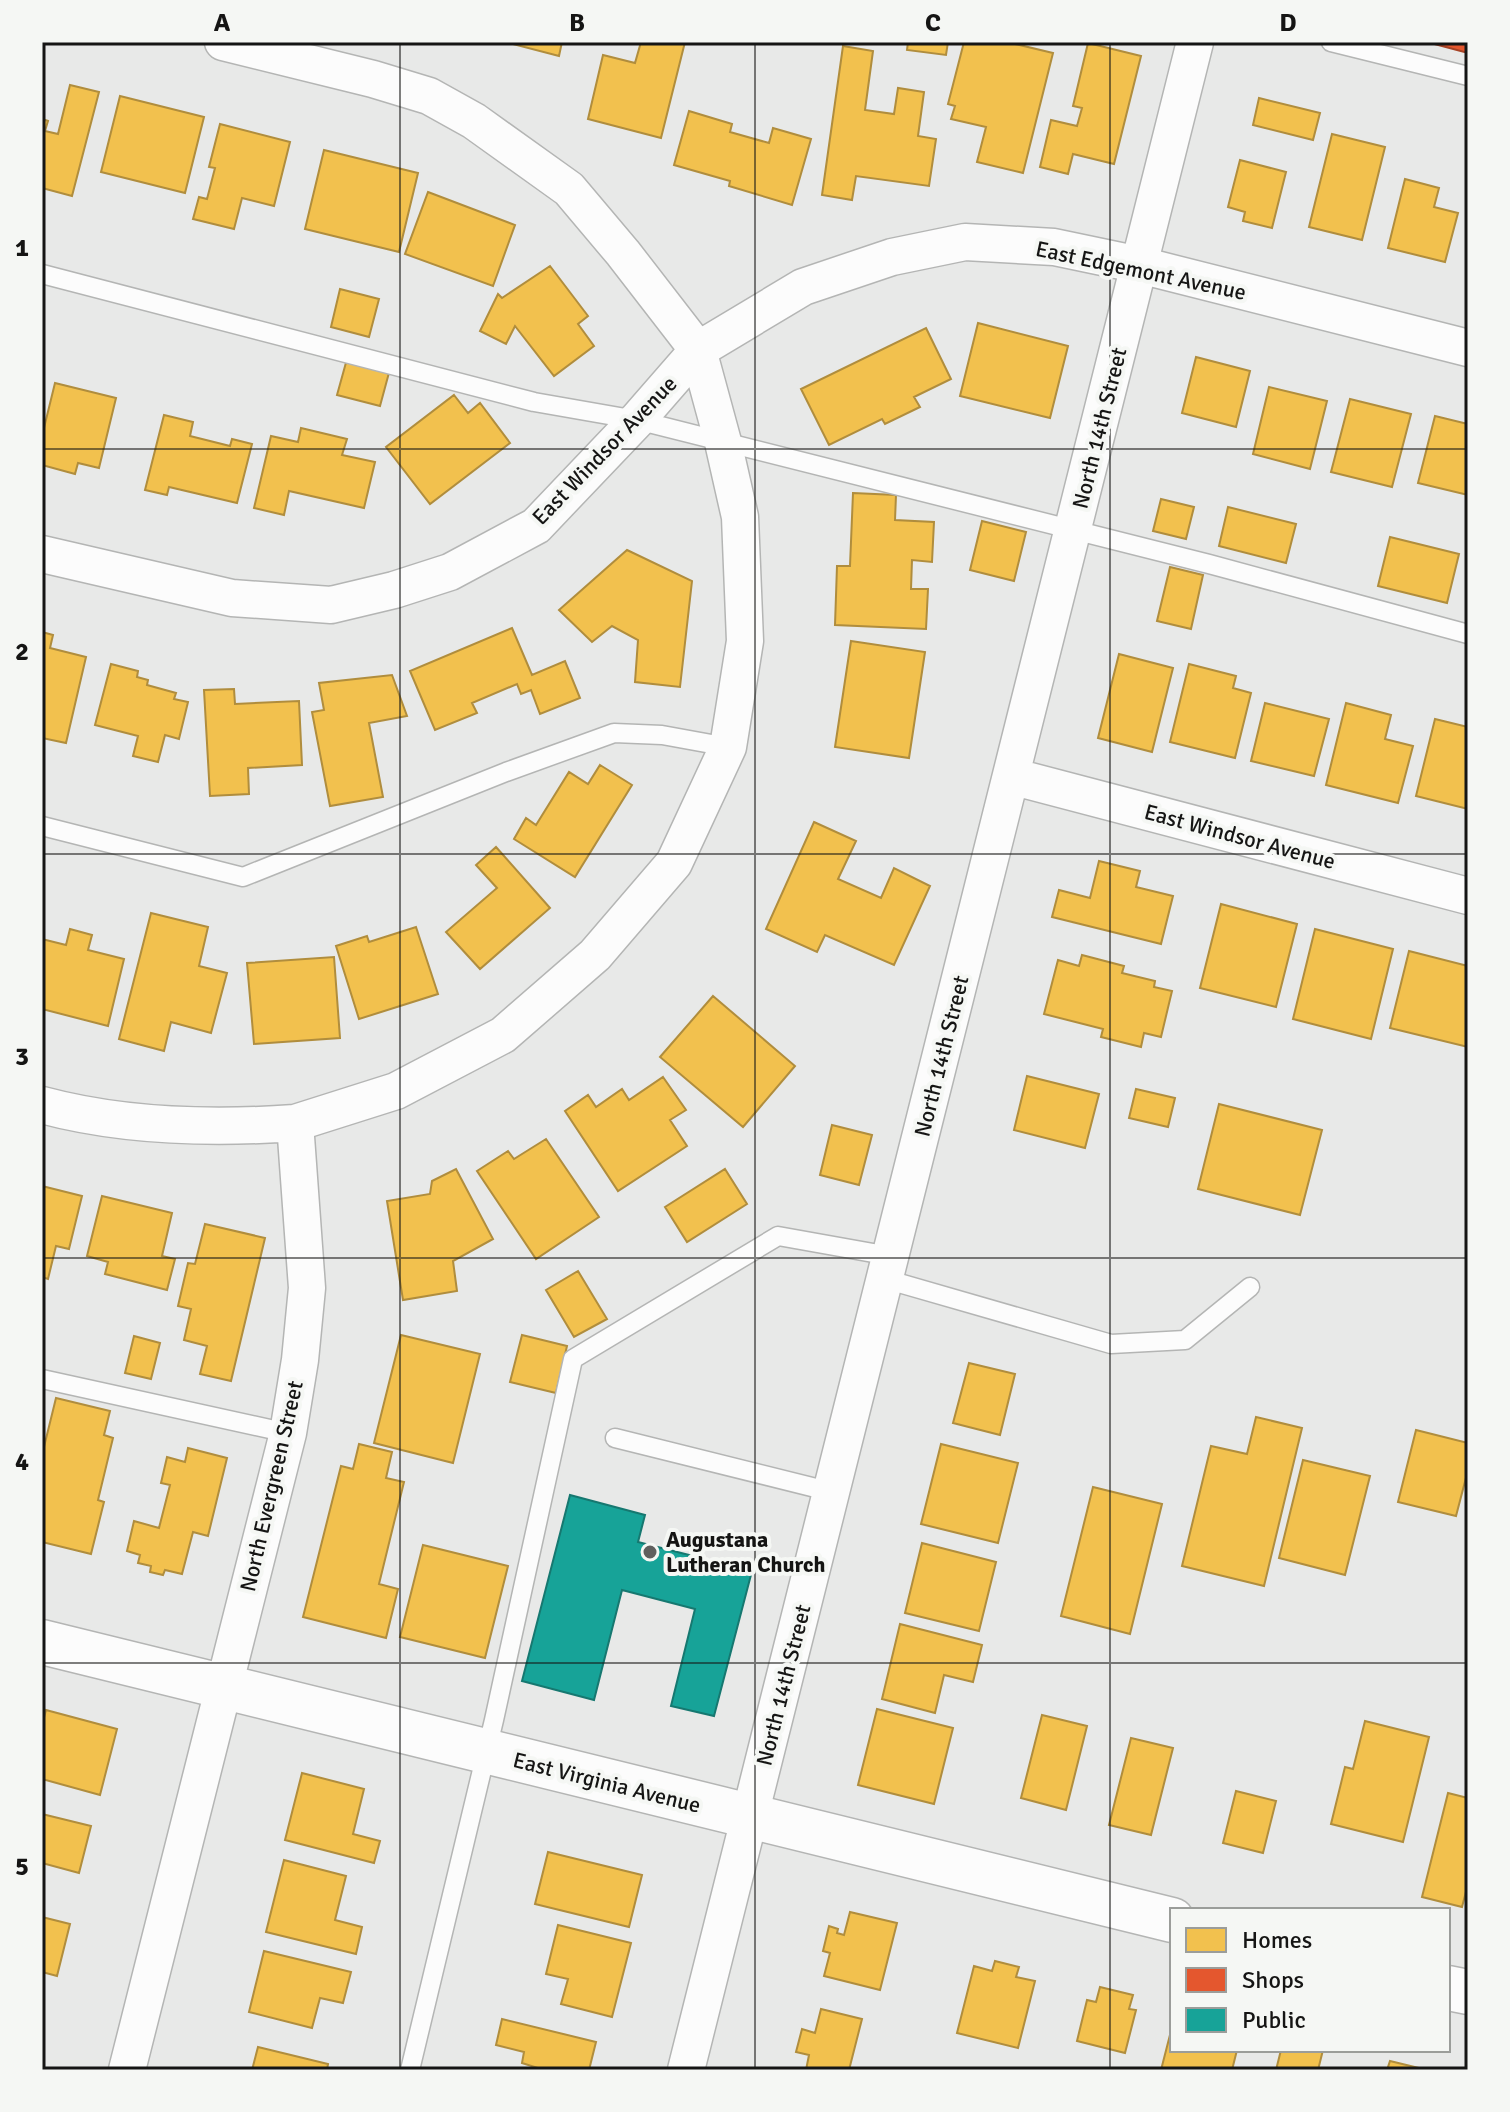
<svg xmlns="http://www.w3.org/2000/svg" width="1510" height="2112" font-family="Signika,sans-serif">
<rect width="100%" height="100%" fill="#e8e9e8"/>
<!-- homes -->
<path fill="#f2c14e" stroke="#b08d3d" stroke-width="2" d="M505 42H562L559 56Z
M641 42H685L661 138 588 119 603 55 635 63Z
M908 42H948L946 55 907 50Z
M964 42H1007L1053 53 1023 173 977 162 986 127 951 119 955 106 948 104Z
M1088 43 1141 56 1114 164 1073 154 1068 174 1040 167 1051 120 1077 126 1082 108 1073 106Z
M843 46 873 51 865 110 894 114 898 88 924 92 918 136 936 139 929 186 856 176 852 200 822 195Z
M70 85 99 92 72 196 42 188V119L48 121 45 131 58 134Z
M120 96 204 117 185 193 101 172Z
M1259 98 1320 113 1313 140 1253 125Z
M689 111 732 124 730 132 769 143 773 128 811 139 792 205 729 186 730 181 674 165Z
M220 124 290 142 274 206 242 198 234 229 193 219 199 197 207 199 215 168 209 167Z
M1332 134 1385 147 1362 240 1309 227Z
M324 150 418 173 399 252 305 229Z
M1240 160 1286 172 1272 228 1243 221 1245 212 1228 207Z
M1405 179 1439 188 1434 207 1458 213 1445 262 1388 248Z
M428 192 515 225 493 286 405 254Z
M550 266 588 316 578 324 594 346 554 376 515 326 506 344 480 331 498 294 502 298Z
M340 289 379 299 369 337 331 327Z
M978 323 1068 346 1050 418 960 396Z
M926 328 951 379 914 397 920 407 885 424 882 419 829 445 801 389Z
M1196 357 1250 371 1236 427 1182 413Z
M347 359 390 369 380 406 337 395Z
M55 383 116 398 99 468 78 463 75 474 42 465V436Z
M1269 387 1327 401 1310 469 1253 454Z
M454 395 468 413 480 403 510 443 430 504 386 447Z
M1350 399 1411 414 1392 487 1331 472Z
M164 415 193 422 190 436 230 446 232 439 252 444 237 503 169 487 167 495 145 490Z
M1435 416 1468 424V495L1418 483Z
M301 428 347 439 342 455 375 462 364 508 289 491 284 515 254 508 271 436 298 442Z
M853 493 896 495 895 520 934 522 932 562 912 560 911 589H928L926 629 835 625 837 566H850Z
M1161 499 1194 507 1186 539 1153 531Z
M1228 507 1296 524 1286 563 1219 546Z
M982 521 1026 532 1014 581 970 570Z
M1390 537 1459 554 1447 603 1378 586Z
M627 550 692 581 680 687 635 682 638 640 612 626 592 642 559 610Z
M1170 567 1203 575 1191 629 1157 621Z
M512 628 532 675 565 661 580 698 540 714 531 690 521 694 517 684 472 703 477 713 435 730 410 671Z
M42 632 53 635 50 648 86 657 66 743 42 738Z
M851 641 925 652 909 758 835 747Z
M1119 654 1173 668 1152 752 1098 738Z
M111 664 138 671 137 677 148 680 147 685 176 693 174 699 188 702 179 739 165 735 158 762 133 756 138 736 95 725Z
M1189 664 1236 676 1233 688 1251 693 1235 758 1170 742Z
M392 675 407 716 369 723 383 797 330 806 312 712 324 710 319 683Z
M234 689 235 704 299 701 302 765 248 768 249 794 210 796 204 690Z
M1265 703 1329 719 1314 776 1251 761Z
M1346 703 1391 715 1385 739 1413 746 1398 803 1326 785Z
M1435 719 1468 727V809L1416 796Z
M600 765 632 785 575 877 514 839 526 818 536 825 569 772 588 784Z
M814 822 856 841 838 879 881 898 894 868 930 886 894 965 825 935 817 952 766 929Z
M496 847 550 908 480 969 446 932 497 888 476 865Z
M1099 861 1140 871 1136 887 1173 896 1161 944 1052 917 1059 890 1090 898Z
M1221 904 1297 924 1276 1007 1200 988Z
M151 913 208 927 199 966 227 973 211 1033 171 1022 164 1051 119 1039Z
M416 927 438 994 359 1019 336 946 367 936 369 942Z
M70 929 92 935 88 950 124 959 108 1026 42 1009V939L66 945Z
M1315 929 1393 949 1371 1039 1293 1019Z
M1409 951 1468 966V1047L1390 1028Z
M1082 955 1124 966 1122 973 1155 981 1154 987 1172 991 1161 1037 1144 1033 1141 1047 1101 1037 1103 1029 1044 1014 1058 960 1079 966Z
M334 957 340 1038 254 1044 247 963Z
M713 996 795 1066 743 1127 660 1057Z
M1027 1076 1099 1094 1085 1148 1014 1130Z
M663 1077 686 1110 670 1120 687 1146 618 1191 565 1111 588 1095 596 1107 622 1089 629 1100Z
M1136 1089 1175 1098 1168 1127 1129 1118Z
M1219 1104 1322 1130 1300 1215 1198 1189Z
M832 1125 872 1135 859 1185 820 1175Z
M546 1139 599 1217 536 1259 477 1171 508 1151 514 1159Z
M456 1169 493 1239 453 1261 457 1291 403 1300 387 1201 430 1194 432 1181Z
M725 1169 747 1204 687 1242 665 1207Z
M42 1186 82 1196 69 1249 56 1246 48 1279 42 1277Z
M102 1196 172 1213 162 1256 175 1259 167 1290 105 1274 108 1262 87 1256Z
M205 1224 265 1238 231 1381 200 1374 207 1346 184 1340 191 1309 178 1306 188 1263 195 1264Z
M578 1271 607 1319 574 1337 546 1290Z
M401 1335 480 1354 453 1463 374 1443Z
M522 1335 567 1346 556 1393 510 1382Z
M134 1336 160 1343 151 1379 125 1373Z
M969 1363 1015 1374 1000 1435 953 1423Z
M56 1398 110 1411 104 1435 113 1438 98 1500 104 1502 91 1554 42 1542V1455Z
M1256 1417 1302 1428 1264 1586 1182 1566 1211 1446 1247 1454Z
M1416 1430 1468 1443V1470L1456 1516 1398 1502Z
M359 1444 392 1452 386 1478 404 1482 379 1584 398 1589 386 1638 303 1617 341 1466 353 1469Z
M941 1444 1018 1463 998 1543 921 1524Z
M188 1448 227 1458 208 1536 193 1532 182 1574 165 1570 163 1575 150 1572 151 1566 138 1563 140 1555 127 1551 134 1521 159 1528 170 1485 161 1483 167 1457 185 1462Z
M1303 1460 1370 1476 1345 1575 1279 1558Z
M1093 1487 1162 1504 1130 1634 1061 1616Z
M922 1543 996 1562 979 1631 905 1613Z
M423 1545 508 1566 485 1658 400 1637Z
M900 1624 982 1645 973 1682 944 1675 935 1713 882 1699Z
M877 1709 953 1728 934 1804 858 1785Z
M46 1710 117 1729 100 1795 42 1779V1725Z
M1042 1715 1087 1726 1066 1810 1021 1798Z
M1365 1721 1429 1737 1403 1842 1331 1824 1345 1767 1353 1769Z
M1131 1738 1173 1748 1151 1835 1109 1825Z
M302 1773 364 1789 353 1834 380 1841 374 1863 285 1840Z
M1236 1791 1276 1801 1263 1853 1223 1843Z
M1448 1793 1468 1798V1884L1462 1907 1422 1897Z
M42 1814 91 1826 79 1873 42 1863Z
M548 1852 642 1875 629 1927 535 1904Z
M284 1860 346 1876 335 1920 362 1927 356 1954 266 1932Z
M850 1912 897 1923 880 1990 824 1976 830 1953 823 1951 829 1926 838 1929 837 1933 844 1935Z
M42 1917 70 1924 57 1976 42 1972Z
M558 1925 631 1943 612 2017 561 2004 568 1979 546 1974Z
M264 1951 351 1972 343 2003 320 1998 312 2028 249 2012Z
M995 1961 1019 1967 1016 1977 1035 1981 1018 2048 957 2033 974 1966 992 1971Z
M1100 1987 1133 1995 1129 2009 1136 2010 1125 2053 1077 2041 1087 2000 1096 2002Z
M821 2009 862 2019 849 2070H806L809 2055 796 2052 802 2029 815 2033Z
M502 2019 596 2042 589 2070H544L522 2063 524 2052 496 2045Z
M1172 2027V2050H1237L1232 2070H1161Z
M258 2047 328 2064 327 2070H252Z
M1281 2050H1323L1318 2070H1276Z
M1390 2061 1427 2070H1387Z"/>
<!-- shops -->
<path fill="#e4572e" stroke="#a64326" stroke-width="2" d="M1427 42H1468V53Z"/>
<!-- public -->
<path fill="#17a398" stroke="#167870" stroke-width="2" d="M570 1495 645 1515 638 1542 752 1571 714 1716 671 1706 695 1609 622 1590 594 1700 522 1681Z"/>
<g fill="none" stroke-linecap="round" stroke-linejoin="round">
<!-- service casing -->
<g stroke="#b4b5b4" stroke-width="21">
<path id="service" d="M1331 42 1468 76
M42 274 534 402 637 420 1209 564 1468 634
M42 826 243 877 506 772 614 733 662 735 728 747
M885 1279 1111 1344 1185 1340 1250 1287
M42 1379 288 1433
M615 1438 832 1492
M410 2070 494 1720 573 1359 778 1236 890 1256"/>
</g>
<!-- minor casing -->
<g stroke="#b4b5b4" stroke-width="39">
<path id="minor" d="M223 42 373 79 429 96 474 121 569 189 623 253 698 350 803 287 892 257 965 242 1054 247 1140 265 1468 348
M42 554 232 598 331 605 394 590 450 572 536 526 637 420 698 350
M1011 776 1468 896
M42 1105C124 1127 210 1129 295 1123
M127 2070 288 1433 300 1360 307 1288 295 1123 396 1091 503 1035 595 955 674 863 728 747 745 641 740 517 723 442 698 350
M686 2070 1195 42"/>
</g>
<!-- tertiary casing -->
<g stroke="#b4b5b4" stroke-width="47">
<path id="tertiary" d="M42 1642 1172 1920
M1448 1988 1468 1992"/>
</g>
<!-- service -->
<use href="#service" stroke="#fcfcfc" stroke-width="18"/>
<!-- minor -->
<use href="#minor" stroke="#fcfcfc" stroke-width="36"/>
<!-- tertiary -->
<use href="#tertiary" stroke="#fcfcfc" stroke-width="44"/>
</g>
<!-- grid -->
<path fill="none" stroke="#151514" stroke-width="2" stroke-opacity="0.55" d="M400 42V2070M755 42V2070M1110 42V2070M42 449H1468M42 854H1468M42 1258H1468M42 1663H1468"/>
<!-- markers -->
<circle fill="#5f5f5e" stroke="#f5f7f4" stroke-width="3" cx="650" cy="1552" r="8"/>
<g text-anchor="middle" stroke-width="8" stroke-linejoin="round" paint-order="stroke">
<!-- street labels -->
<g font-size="22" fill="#151514" stroke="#f5f7f4">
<text transform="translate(1141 270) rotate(12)" y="8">East Edgemont Avenue</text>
<text transform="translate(1099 428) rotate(-76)" y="8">North 14th Street</text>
<text transform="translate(604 450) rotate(-46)" y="8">East Windsor Avenue</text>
<text transform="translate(1240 836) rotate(15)" y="8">East Windsor Avenue</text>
<text transform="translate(941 1056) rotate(-76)" y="8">North 14th Street</text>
<text transform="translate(271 1486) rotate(-77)" y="8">North Evergreen Street</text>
<text transform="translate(783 1685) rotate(-76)" y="8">North 14th Street</text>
<text transform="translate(607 1782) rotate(14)" y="8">East Virginia Avenue</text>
</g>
<!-- poi labels -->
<g font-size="22" font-weight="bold" fill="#151514" stroke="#f5f7f4" text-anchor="start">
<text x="666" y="1547">Augustana<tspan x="666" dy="25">Lutheran Church</tspan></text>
</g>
</g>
<!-- border -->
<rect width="1510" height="2112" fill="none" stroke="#f5f7f4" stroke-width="88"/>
<!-- legend -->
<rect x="1170" y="1908" width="280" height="144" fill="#f5f7f4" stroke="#9b9d9a" stroke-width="2"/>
<rect x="1186" y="1928" width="40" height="24" fill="#f2c14e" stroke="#9b9d9a" stroke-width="2"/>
<text x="1242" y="1948" font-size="24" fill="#151514">Homes</text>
<rect x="1186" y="1968" width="40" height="24" fill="#e4572e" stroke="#9b9d9a" stroke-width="2"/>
<text x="1242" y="1988" font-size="24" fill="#151514">Shops</text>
<rect x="1186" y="2008" width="40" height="24" fill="#17a398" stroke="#9b9d9a" stroke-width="2"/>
<text x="1242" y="2028" font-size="24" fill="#151514">Public</text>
<rect x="44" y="44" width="1422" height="2024" fill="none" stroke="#151514" stroke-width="3"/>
<g font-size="26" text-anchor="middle" font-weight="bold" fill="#151514">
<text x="222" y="31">A</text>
<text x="577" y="31">B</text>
<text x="933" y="31">C</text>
<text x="1288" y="31">D</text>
<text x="22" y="256">1</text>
<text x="22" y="660">2</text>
<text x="22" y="1065">3</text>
<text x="22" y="1470">4</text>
<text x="22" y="1875">5</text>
</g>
</svg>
